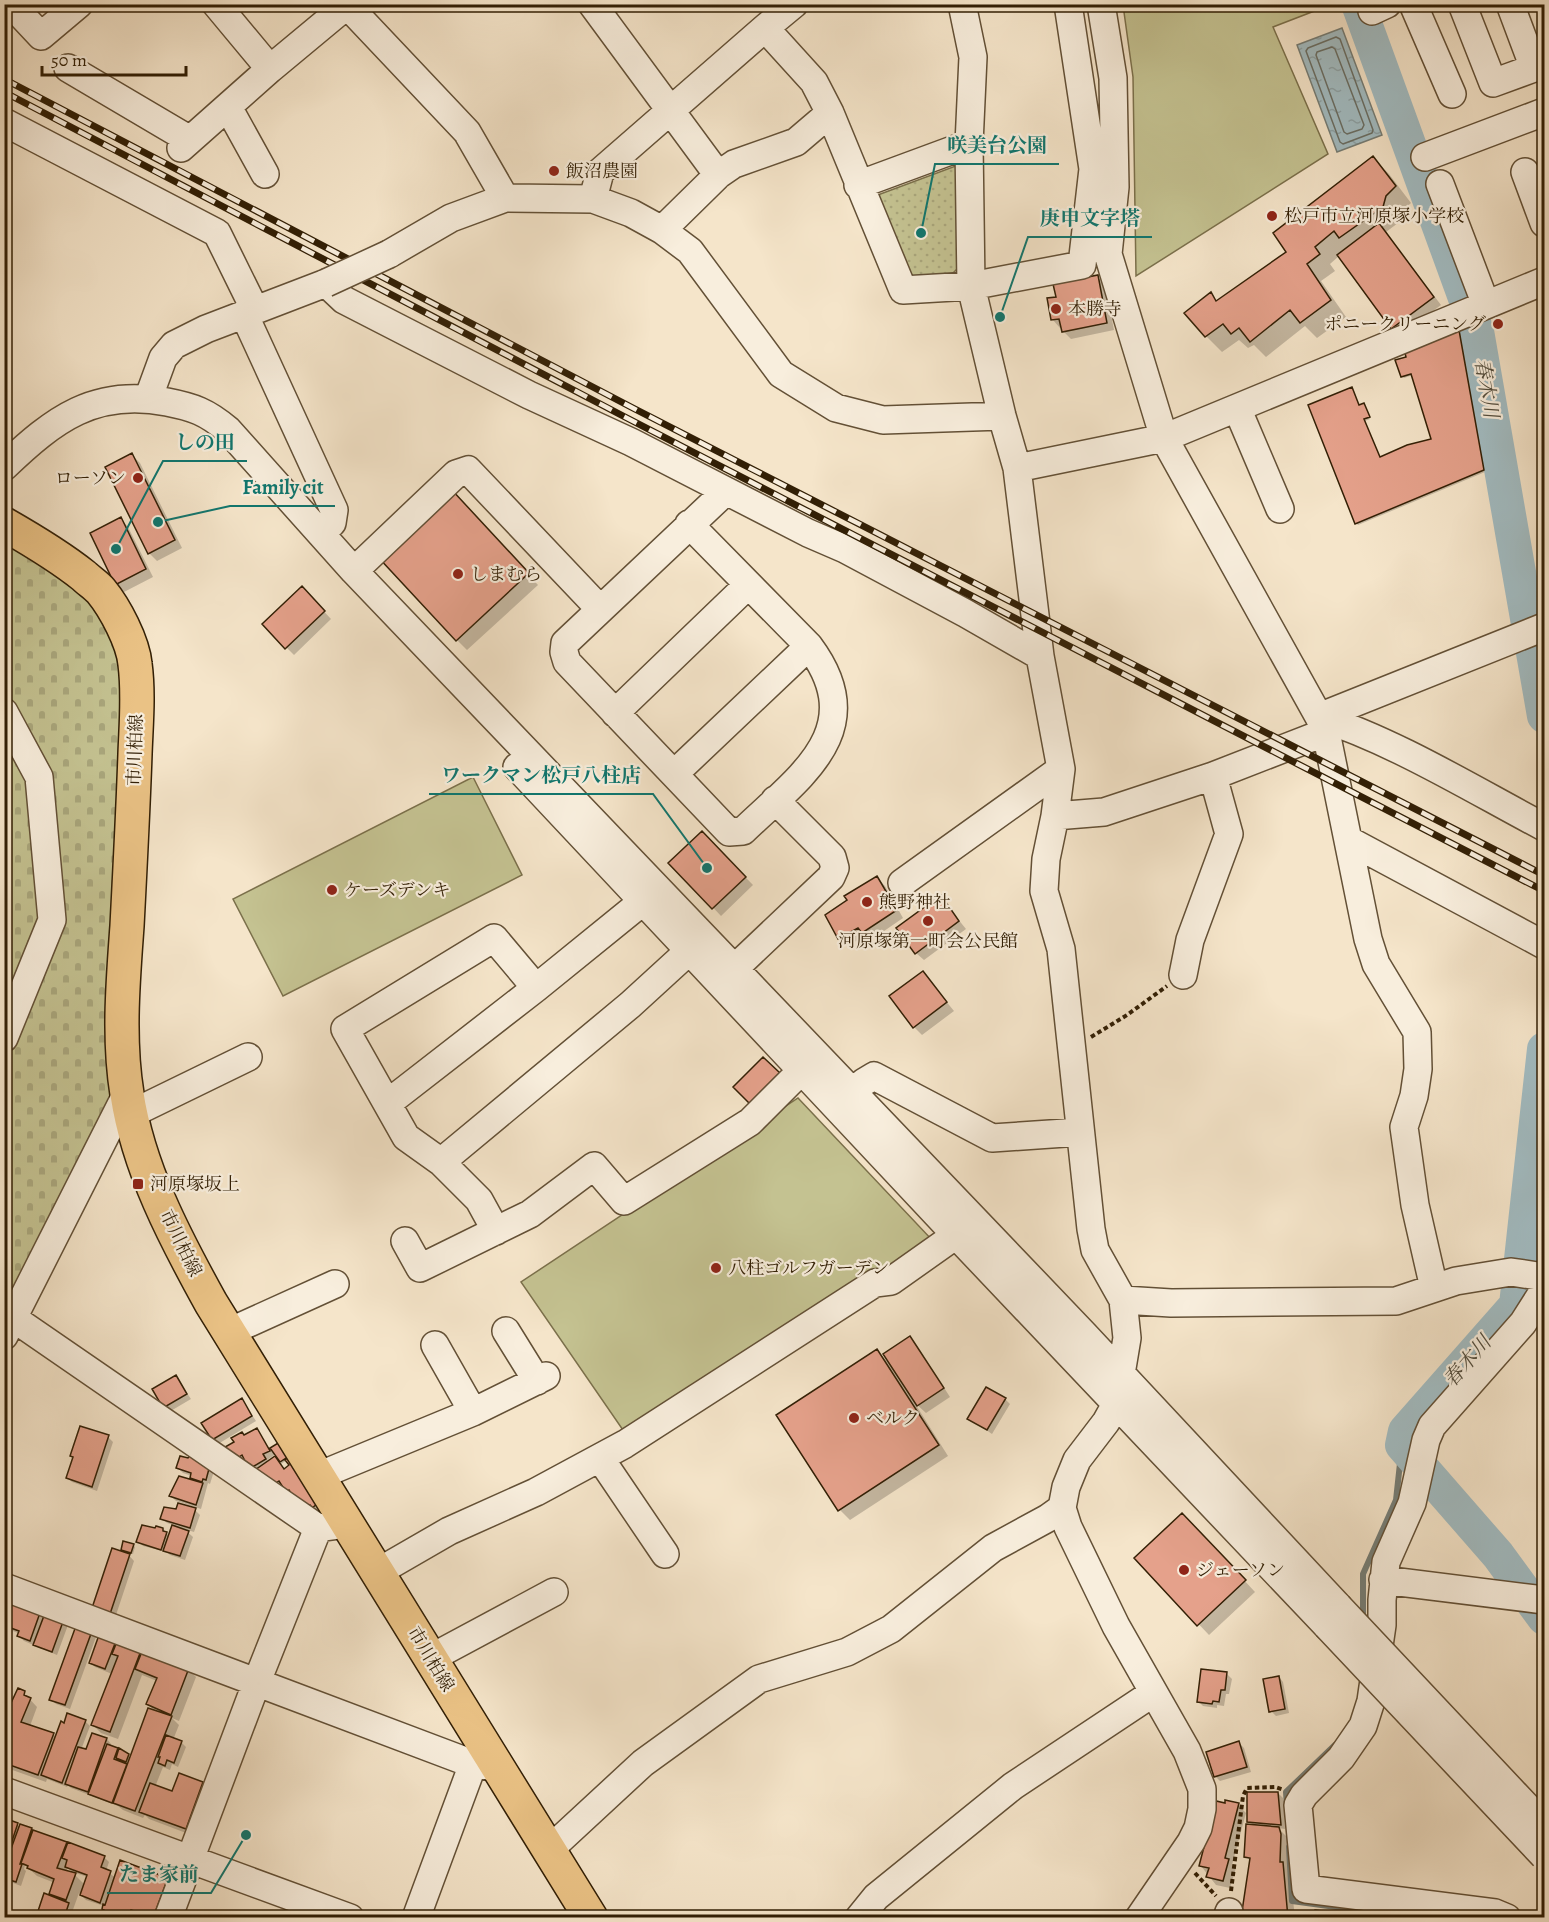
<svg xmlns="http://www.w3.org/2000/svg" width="1549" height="1922" font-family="Alegreya,'Noto Serif JP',serif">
<defs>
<pattern id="cemetery-stones" width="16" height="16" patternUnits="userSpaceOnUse" patternTransform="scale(1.5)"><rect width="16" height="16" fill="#c4c291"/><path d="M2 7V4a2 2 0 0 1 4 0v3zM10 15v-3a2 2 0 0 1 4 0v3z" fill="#a9a67c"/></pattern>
<pattern id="park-dots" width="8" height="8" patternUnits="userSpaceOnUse" patternTransform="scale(1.5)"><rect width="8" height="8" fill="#c4c291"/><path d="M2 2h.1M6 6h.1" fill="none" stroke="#a9a67c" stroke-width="1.8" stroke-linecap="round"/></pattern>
<pattern id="water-ripples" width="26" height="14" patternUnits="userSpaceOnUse" patternTransform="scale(1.5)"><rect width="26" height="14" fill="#a2bcc2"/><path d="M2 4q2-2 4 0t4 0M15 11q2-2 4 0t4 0" fill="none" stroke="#8ca1a5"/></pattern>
</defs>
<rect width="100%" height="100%" fill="#f5e5ca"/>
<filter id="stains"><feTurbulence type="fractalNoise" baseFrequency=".00333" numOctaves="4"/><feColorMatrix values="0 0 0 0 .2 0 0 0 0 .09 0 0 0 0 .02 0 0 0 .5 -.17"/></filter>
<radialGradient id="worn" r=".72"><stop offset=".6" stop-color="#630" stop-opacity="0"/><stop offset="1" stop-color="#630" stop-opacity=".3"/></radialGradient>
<!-- grass -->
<path fill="#c4c291" stroke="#7b704b" stroke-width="1.5" d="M1123 5H1330L1273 27 1328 154 1136 276 1133 77Z
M473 777 522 875 283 996 233 899Z
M798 1098 934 1242 625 1433 521 1282Z"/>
<!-- cemetery -->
<path fill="url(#cemetery-stones)" stroke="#7b704b" stroke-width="1.5" d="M4 541C41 565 83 587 107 625 120 646 121 673 123 697L113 1090 18 1294 5 1298Z"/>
<!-- park -->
<path fill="url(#park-dots)" stroke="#7b704b" stroke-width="1.5" d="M961 164 959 267 950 276 908 283 867 199Z"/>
<!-- water -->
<path fill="url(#water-ripples)" stroke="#757d76" stroke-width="1.5" d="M1342 28 1382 135 1337 152 1297 45Z"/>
<!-- shadow -->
<path fill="#0003" fill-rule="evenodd" d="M1373 158 1389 174 1411 203 1401 212 1398 223 1386 232 1441 305 1400 336 1339 256 1330 264 1335 271 1321 281 1346 317 1317 338 1305 326 1266 357 1254 345 1248 348 1239 340 1222 352 1206 336 1211 294 1218 302 1288 252Z
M1097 277 1105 284 1114 330 1071 339 1063 331 1062 327 1060 328 1053 320 1057 298Z
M1459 332 1461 333 1485 472 1358 525 1356 523 1353 391 1359 406H1365L1370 419 1365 421 1380 458 1433 440 1413 375 1404 378 1402 376 1408 358Z
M132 455 140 463 182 548 157 561 149 553Z
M461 502 538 585 467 650 457 640Z
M121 519 128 527 153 577 124 592 116 584Z
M302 588 331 619 294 655 264 625Z
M702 833 753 885 721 916 671 863Z
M877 878 885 886 903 918 871 940 867 935 847 946 840 938 827 915Z
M940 897 966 929 924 960 916 953Z
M923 973 954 1011 922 1035 914 1027Z
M909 1338 917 1346 950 1397 926 1413 914 1402 948 1456 850 1520 840 1510 877 1351 890 1364Z
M176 1377 191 1399 169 1412 164 1407Z
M1005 1399 1010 1404 992 1434 969 1418Z
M242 1400 256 1421 218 1444 203 1423Z
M257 1430 270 1450 282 1442 321 1509 318 1512 316 1509 308 1514 284 1485 276 1491 246 1460 239 1465 234 1460 244 1437ZM276 1454 280 1463 274 1457 269 1462 267 1460ZM287 1460 291 1466 285 1470 281 1464Z
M108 1437 113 1442 97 1491 72 1482 67 1477 74 1458 72 1456Z
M188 1460 214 1471 210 1484 208 1483 201 1509 176 1501 171 1496 190 1481 192 1476 183 1473 178 1468Z
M195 1510 200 1515 194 1532 184 1529 193 1537 185 1560 170 1555 167 1552 143 1546 138 1541 163 1529 169 1536 173 1525 167 1523 162 1518 177 1511Z
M1193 1525 1255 1592 1209 1635 1136 1558Z
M133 1545 135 1547 133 1554 125 1551 134 1561 114 1621 98 1616 129 1555 122 1549Z
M4 1598 68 1625 57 1655 24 1641 19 1636 20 1634 13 1631 10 1639 4 1637Z
M91 1632 96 1637 70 1709 56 1704 51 1699Z
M100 1637 188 1669 196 1677 179 1721 172 1718 179 1725 173 1740 181 1742 186 1747 178 1767 172 1764 170 1770 163 1767 155 1787 173 1793 179 1775 202 1784 210 1792 194 1836 149 1819 145 1815 143 1818 123 1810 118 1806 71 1788 68 1785 67 1787 47 1779 46 1782 4 1767V1696L12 1703 24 1693 37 1707 30 1726 53 1734 57 1738 85 1721 90 1726 81 1750 87 1751 92 1735 107 1739 111 1744 110 1747 131 1758 156 1712 147 1704 157 1681 142 1675 118 1739 101 1733 93 1725 112 1674 95 1667 90 1662Z
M1227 1674 1232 1679 1229 1694H1226L1224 1706 1217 1705V1708L1203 1706 1198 1701Z
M1279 1677 1283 1682 1289 1713 1276 1716 1271 1711Z
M1239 1743 1244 1748 1251 1772 1220 1781 1215 1776Z
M1278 1793 1283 1798 1285 1829 1278 1828 1286 1836 1288 1843V1869L1290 1872 1295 1918H1242L1251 1862 1246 1856 1254 1826 1249 1821Z
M1238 1805 1246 1813 1232 1865 1236 1868 1230 1888 1216 1885 1201 1866Z
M4 1820 68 1846 104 1857 109 1862 106 1871 116 1878 167 1879 175 1887 163 1918H108L104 1914V1906L86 1900 79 1893 70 1918H39L37 1916 57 1900 51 1894 55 1883 37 1876 25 1865 24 1869 26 1871 21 1886 8 1881 4 1893ZM68 1868 74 1874 66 1872ZM72 1872 88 1877 85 1885Z"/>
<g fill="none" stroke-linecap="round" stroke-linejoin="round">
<!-- shore -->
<path stroke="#6a6e64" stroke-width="1.5" d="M1336 37 1340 39 1373 130 1372 133 1343 144 1340 142 1306 51 1308 48Z
M1332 47 1335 49 1364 125 1362 129 1347 134 1344 132 1316 55 1317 52Z"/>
<!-- stream -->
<path stroke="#757d76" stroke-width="6" d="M1363 1619V1574L1396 1500 1402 1445
M1287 1807 1286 1792 1335 1745
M1289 1847 1292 1901 1416 1918"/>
<!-- river -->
<path stroke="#a2bcc2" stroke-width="34" d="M1358 4 1477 331 1544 716
M1544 1049 1516 1305 1405 1431 1402 1445 1498 1555 1544 1618"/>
</g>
<!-- building -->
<path fill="#e5a18b" stroke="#321f05" stroke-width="1.5" d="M1373 156 1396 186 1386 196 1383 207 1339 238 1334 231 1315 247 1320 254 1307 264 1331 300 1300 323 1290 310 1250 342 1239 328 1231 334 1223 324 1205 337 1184 313 1211 292 1216 301 1286 252 1273 233Z
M1379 223 1434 297 1391 329 1337 255Z
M1098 275 1107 323 1062 332 1059 319 1051 320 1047 298 1056 297 1053 284Z
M1459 330 1484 470 1355 524 1308 405 1352 387 1359 405 1364 403 1370 417 1364 419 1380 457 1407 445 1431 439 1411 374 1401 377 1395 360 1406 357 1404 349Z
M132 453 175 540 148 554 105 467Z
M451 489 529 573 456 641 378 557Z
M121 517 146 569 115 585 90 533Z
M302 586 325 611 285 649 262 624Z
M702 831 746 877 712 909 668 863Z
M877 876 897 910 862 933 858 928 838 939 825 915 847 900 844 896Z
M941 895 959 921 915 954 896 928Z
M923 971 947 1002 913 1028 889 996Z
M763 1057 780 1073 750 1104 733 1087Z
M910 1336 944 1388 917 1406 883 1354Z
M877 1349 939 1445 838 1511 776 1415Z
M176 1375 187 1394 163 1408 152 1389Z
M986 1387 1006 1398 987 1430 967 1419Z
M242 1398 252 1416 212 1440 201 1423Z
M80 1426 109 1435 92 1487 66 1478 73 1457 70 1456Z
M257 1428 270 1451 263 1454 266 1459 249 1469 242 1455 233 1461 225 1447 234 1442 231 1438 242 1432 244 1435Z
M283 1440 292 1454 280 1462 270 1448Z
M192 1453 210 1465 206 1480 203 1479 202 1482 190 1478 191 1473 176 1468 180 1456 188 1458Z
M294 1453 317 1504 312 1508 310 1505 302 1511 289 1490 286 1492 279 1481 270 1487 255 1470 275 1456 284 1469 289 1465 285 1460Z
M179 1476 203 1483 196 1505 169 1496Z
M178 1503 196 1508 190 1528 160 1519 164 1507 176 1509Z
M1182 1513 1246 1580 1197 1626 1134 1558Z
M142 1525 155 1528 156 1526 163 1528V1531L167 1532 161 1550 136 1542Z
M172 1525 189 1531 180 1556 163 1551Z
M123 1541 134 1544 131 1553 121 1550Z
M112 1548 130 1554 109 1617 91 1611Z
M4 1596 41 1610 30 1641 17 1636 19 1631 8 1627 4 1634Z
M45 1613 64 1619 52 1652 33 1645Z
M77 1623 92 1631 65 1705 49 1700Z
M99 1635 116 1641 105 1669 89 1663Z
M118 1639 142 1648 110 1732 91 1725 118 1656 112 1654Z
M143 1649 189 1668 171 1715 146 1704 157 1678 135 1669Z
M1201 1669 1227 1672 1225 1690H1221L1219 1702 1213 1701 1212 1704 1197 1702Z
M1279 1676 1285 1709 1269 1712 1263 1679Z
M18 1688 25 1691 24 1695 31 1698 21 1722 54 1733 38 1775 4 1763V1718Z
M148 1708 172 1716 135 1811 113 1803Z
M67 1713 86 1720 62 1783 41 1775 61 1721 64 1723Z
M92 1733 107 1738 88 1792 65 1784 78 1747 86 1749Z
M166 1735 182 1741 174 1763 167 1760 165 1766 158 1763 160 1757H158Z
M1239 1741 1247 1767 1214 1777 1206 1752Z
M107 1744 118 1748 114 1759 127 1764 112 1803 88 1794Z
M119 1748 129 1754 126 1762 116 1758Z
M179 1773 203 1782 186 1829 139 1812 150 1783 172 1791Z
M1247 1792H1278L1281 1825 1247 1822Z
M1225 1800 1239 1803 1225 1858 1229 1859 1223 1881 1206 1877 1209 1868 1199 1866 1216 1801 1225 1803Z
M4 1818 18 1823 4 1865Z
M20 1824 32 1828 20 1864H22L16 1882 4 1878V1868Z
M1246 1824 1279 1827 1281 1834 1280 1862H1283L1288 1918H1241L1250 1858 1244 1857Z
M33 1830 67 1842 57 1868 76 1873 66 1900 49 1894 54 1879 27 1868 28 1866 21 1863Z
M68 1842 105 1856 101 1867 111 1871 100 1903 80 1895 87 1875 65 1867 67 1860 62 1858Z
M120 1860 168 1878 153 1918H140L141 1913 131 1910 128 1918H111L103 1914 104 1910 102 1909 103 1904 105 1905Z
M44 1893 69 1903 64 1918 36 1917Z
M1315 1910 1338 1913 1337 1918H1313Z"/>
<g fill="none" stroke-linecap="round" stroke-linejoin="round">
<!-- minor casing -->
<g stroke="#635036" stroke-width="30">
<path id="minor" d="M11 4 41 36 79 4
M216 4 270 69
M346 4 467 132 505 198
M592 4 718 175
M794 4 765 28 814 82 830 113 903 290 971 286 1082 265 1093 169 1068 4
M962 4 973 57 969 144 971 286 1002 416 1017 468 1040 656 1061 769 1055 816 1046 859 1044 891 1061 949 1091 1229 1095 1250 1123 1300 1127 1338 1116 1404 1106 1422 1077 1460 1066 1487 1062 1508 1068 1527 1116 1626 1187 1751 1202 1789V1809L1198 1828 1191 1842 1139 1918
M1101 4 1113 78 1115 187 1108 254 1164 438 1319 717 1326 732 1368 939 1376 964 1417 1032 1418 1069 1414 1096 1404 1127 1415 1205 1434 1288
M1413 4 1452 94
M1462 4 1493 83 1534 68 1510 4
M1372 11 1387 4
M68 68 190 140
M228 107 265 174
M4 122 217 233 255 310
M181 148 270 69 347 5
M1425 157 1544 112
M1525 172 1544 223
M1440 184 1486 305
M858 185 969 144
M593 199 600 172 765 28
M662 230 718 175 734 164 796 142 830 113
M389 254 451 218 505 198 593 199 631 213 662 230 690 251 781 374 836 408 883 420 1002 416
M244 314 334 510 332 523 321 533
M148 399 163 358 174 345 206 329 326 283 344 300 529 395 631 442 808 533 845 549 965 613 1040 656
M1237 408 1280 509
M4 467C54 419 95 388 167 402 193 407 207 412 228 430L354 571 1084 1334 1338 1606
M1017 468 1164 438 1544 281
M689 524 809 646C872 730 800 776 743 831L729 832 567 662 564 652 565 643 726 491
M354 571 456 474 468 470 600 609
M4 712 39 777 52 920 4 1038
M615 713 748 585
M1319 717C1396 742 1472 789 1544 827
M1319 717 1544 627
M517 767 956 1235 1327 1626
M674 774 809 646
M1055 816 1104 812 1213 776 1326 732
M1348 840 1544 945
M902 883 1061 769
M735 968 831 877 835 868 832 857 775 800
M1183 975 1190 940 1229 834 1213 776
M536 988 494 938 345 1029 406 1137 441 1162 630 1005 689 951
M853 1093 864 1082 874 1076 992 1138 1080 1132
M388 1103 536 988 642 902
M131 1114 248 1057
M441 1162 479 1200 496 1231
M405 1241 420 1268 530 1214 594 1166 624 1201 750 1122 802 1070
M1123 1300 1171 1303 1396 1301 1456 1281 1511 1272 1544 1277
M13 1318 318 1528
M506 1331 537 1381
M229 1332 335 1284
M4 1336 127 1093
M435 1345 473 1412
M600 1458 665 1554
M318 1476 473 1412 546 1376
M378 1572 449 1531 536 1492 625 1444 875 1283 891 1281 956 1235
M1383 1580 1544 1600
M4 1587 473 1764 497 1767
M431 1658 554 1592
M4 1791 350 1918
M550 1849 643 1763 759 1679 847 1652 891 1629 993 1548 1048 1518 1062 1508
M168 1918 256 1684 318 1528 347 1524
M416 1918 473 1764
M859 1918 876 1897 1013 1786 1153 1693
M1227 1918 1229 1912
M1507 1918 1495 1913 1306 1889 1298 1805 1304 1795 1341 1758 1363 1726 1371 1701 1382 1625V1600L1386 1562 1412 1503 1426 1440 1432 1426 1523 1323 1544 1290"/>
</g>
<!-- major casing -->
<g stroke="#321f05" stroke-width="36">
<path id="major" d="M4 524C32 540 59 556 84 576 89 581 96 585 101 591 115 608 133 642 135 664 139 694 136 725 135 754 133 812 130 869 127 926 123 981 118 1039 127 1094 138 1168 175 1238 211 1303L591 1918"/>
</g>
<!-- path -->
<path stroke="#321f05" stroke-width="4" stroke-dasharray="4.5 3" stroke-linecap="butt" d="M1091 1037 1127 1015 1167 986
M1195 1873 1216 1896
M1231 1891 1243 1796 1247 1788 1275 1787 1284 1790"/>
<!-- minor -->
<use href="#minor" stroke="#f8eedd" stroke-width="27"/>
<!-- major -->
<use href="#major" stroke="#eac285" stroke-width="33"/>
<!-- rail casing -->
<g stroke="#321f05" stroke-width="7">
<path id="rail" d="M4 79 631 407 1544 875
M4 92 625 417 1544 891"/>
</g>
<!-- rail -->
<use href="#rail" stroke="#f8eedd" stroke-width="4.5" stroke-dasharray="14" stroke-linecap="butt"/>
<!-- minor-bridge casing -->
<g stroke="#635036" stroke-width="30" stroke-linecap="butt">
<path id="minor-bridge" d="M326 283 389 254
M1338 1606 1544 1825
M1327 1626 1544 1856"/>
</g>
<!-- minor-bridge -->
<use href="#minor-bridge" stroke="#f8eedd" stroke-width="27"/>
</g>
<!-- markers -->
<g fill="#8f2418" stroke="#f8eedd" stroke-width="2">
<circle cx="554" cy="171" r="6"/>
<circle cx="1272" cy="216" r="6"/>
<circle cx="1056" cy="309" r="6"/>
<circle cx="1498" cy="324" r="6"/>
<circle cx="138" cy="478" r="6"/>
<circle cx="458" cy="574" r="6"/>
<circle cx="332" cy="890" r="6"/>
<circle cx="867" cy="902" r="6"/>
<circle cx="928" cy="921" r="6"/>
<rect x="132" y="1178" width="12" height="12" rx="3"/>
<circle cx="716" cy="1268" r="6"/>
<circle cx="854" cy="1418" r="6"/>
<circle cx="1184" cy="1570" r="6"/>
</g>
<g text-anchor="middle" stroke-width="4.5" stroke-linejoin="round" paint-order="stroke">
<!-- poi labels -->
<g font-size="18" fill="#321f05" stroke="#f8eedd" text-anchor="start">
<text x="566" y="177">飯沼農園</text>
<text x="1284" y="222">松戸市立河原塚小学校</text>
<text x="1068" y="315">本勝寺</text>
<text x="1486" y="330" text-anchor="end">ポニークリーニング</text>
<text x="126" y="484" text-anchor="end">ローソン</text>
<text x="470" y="580">しまむら</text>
<text x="344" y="896">ケーズデンキ</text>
<text x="879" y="908">熊野神社</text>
<text x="928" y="947" text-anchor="middle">河原塚第一町会公民館</text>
<text x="150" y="1190">河原塚坂上</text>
<text x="728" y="1274">八柱ゴルフガーデン</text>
<text x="866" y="1424">ベルク</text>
<text x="1196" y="1576">ジェーソン</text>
</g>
<!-- street labels -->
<g font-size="18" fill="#321f05" stroke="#f8eedd">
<text transform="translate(135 750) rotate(-88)" y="6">市川柏線</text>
<text transform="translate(181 1243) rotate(64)" y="6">市川柏線</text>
<text transform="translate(431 1659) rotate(59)" y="6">市川柏線</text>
</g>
<!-- water labels -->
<g font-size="20" font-style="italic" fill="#544e3e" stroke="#f8eedd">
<text transform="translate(1487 388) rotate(80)" y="7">春木川</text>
<text transform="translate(1467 1361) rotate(-49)" y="7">春木川</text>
</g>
</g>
<!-- callouts -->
<path fill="none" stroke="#0f766e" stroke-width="2" d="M921 233L935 164H1059M1000 317L1028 237H1152M116 549L163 461H247M158 522L230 506H335M707 868L653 794H429M246 1835L211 1893H107"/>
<g fill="#0f766e" stroke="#f8eedd" stroke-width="2">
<circle cx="921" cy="233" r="6"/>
<circle cx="1000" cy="317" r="6"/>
<circle cx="116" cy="549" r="6"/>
<circle cx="158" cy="522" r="6"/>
<circle cx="707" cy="868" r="6"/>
<circle cx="246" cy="1835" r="6"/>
</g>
<g font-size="20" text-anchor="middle" font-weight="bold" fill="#0f766e" stroke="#f8eedd" stroke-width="4.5" stroke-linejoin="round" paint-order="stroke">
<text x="997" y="152">咲美台公園</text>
<text x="1090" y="225">庚申文字塔</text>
<text x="205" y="449">しの田</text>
<text x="283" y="494">Family cit</text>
<text x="541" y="782">ワークマン松戸八柱店</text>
<text x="159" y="1881">たま家前</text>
</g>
<!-- margin -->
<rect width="1549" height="1922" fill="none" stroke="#f5e5ca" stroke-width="24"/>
<rect x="6" y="6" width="1537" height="1910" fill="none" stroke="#321f05" stroke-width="3"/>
<rect x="12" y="12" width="1525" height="1898" fill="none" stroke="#321f05" stroke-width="1.5"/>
<!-- scale -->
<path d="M42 66v9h144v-9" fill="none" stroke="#321f05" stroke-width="3"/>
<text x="51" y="66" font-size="18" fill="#321f05" stroke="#f8eedd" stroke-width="4.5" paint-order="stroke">50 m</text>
<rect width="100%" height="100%" filter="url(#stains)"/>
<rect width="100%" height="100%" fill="url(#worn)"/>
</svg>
